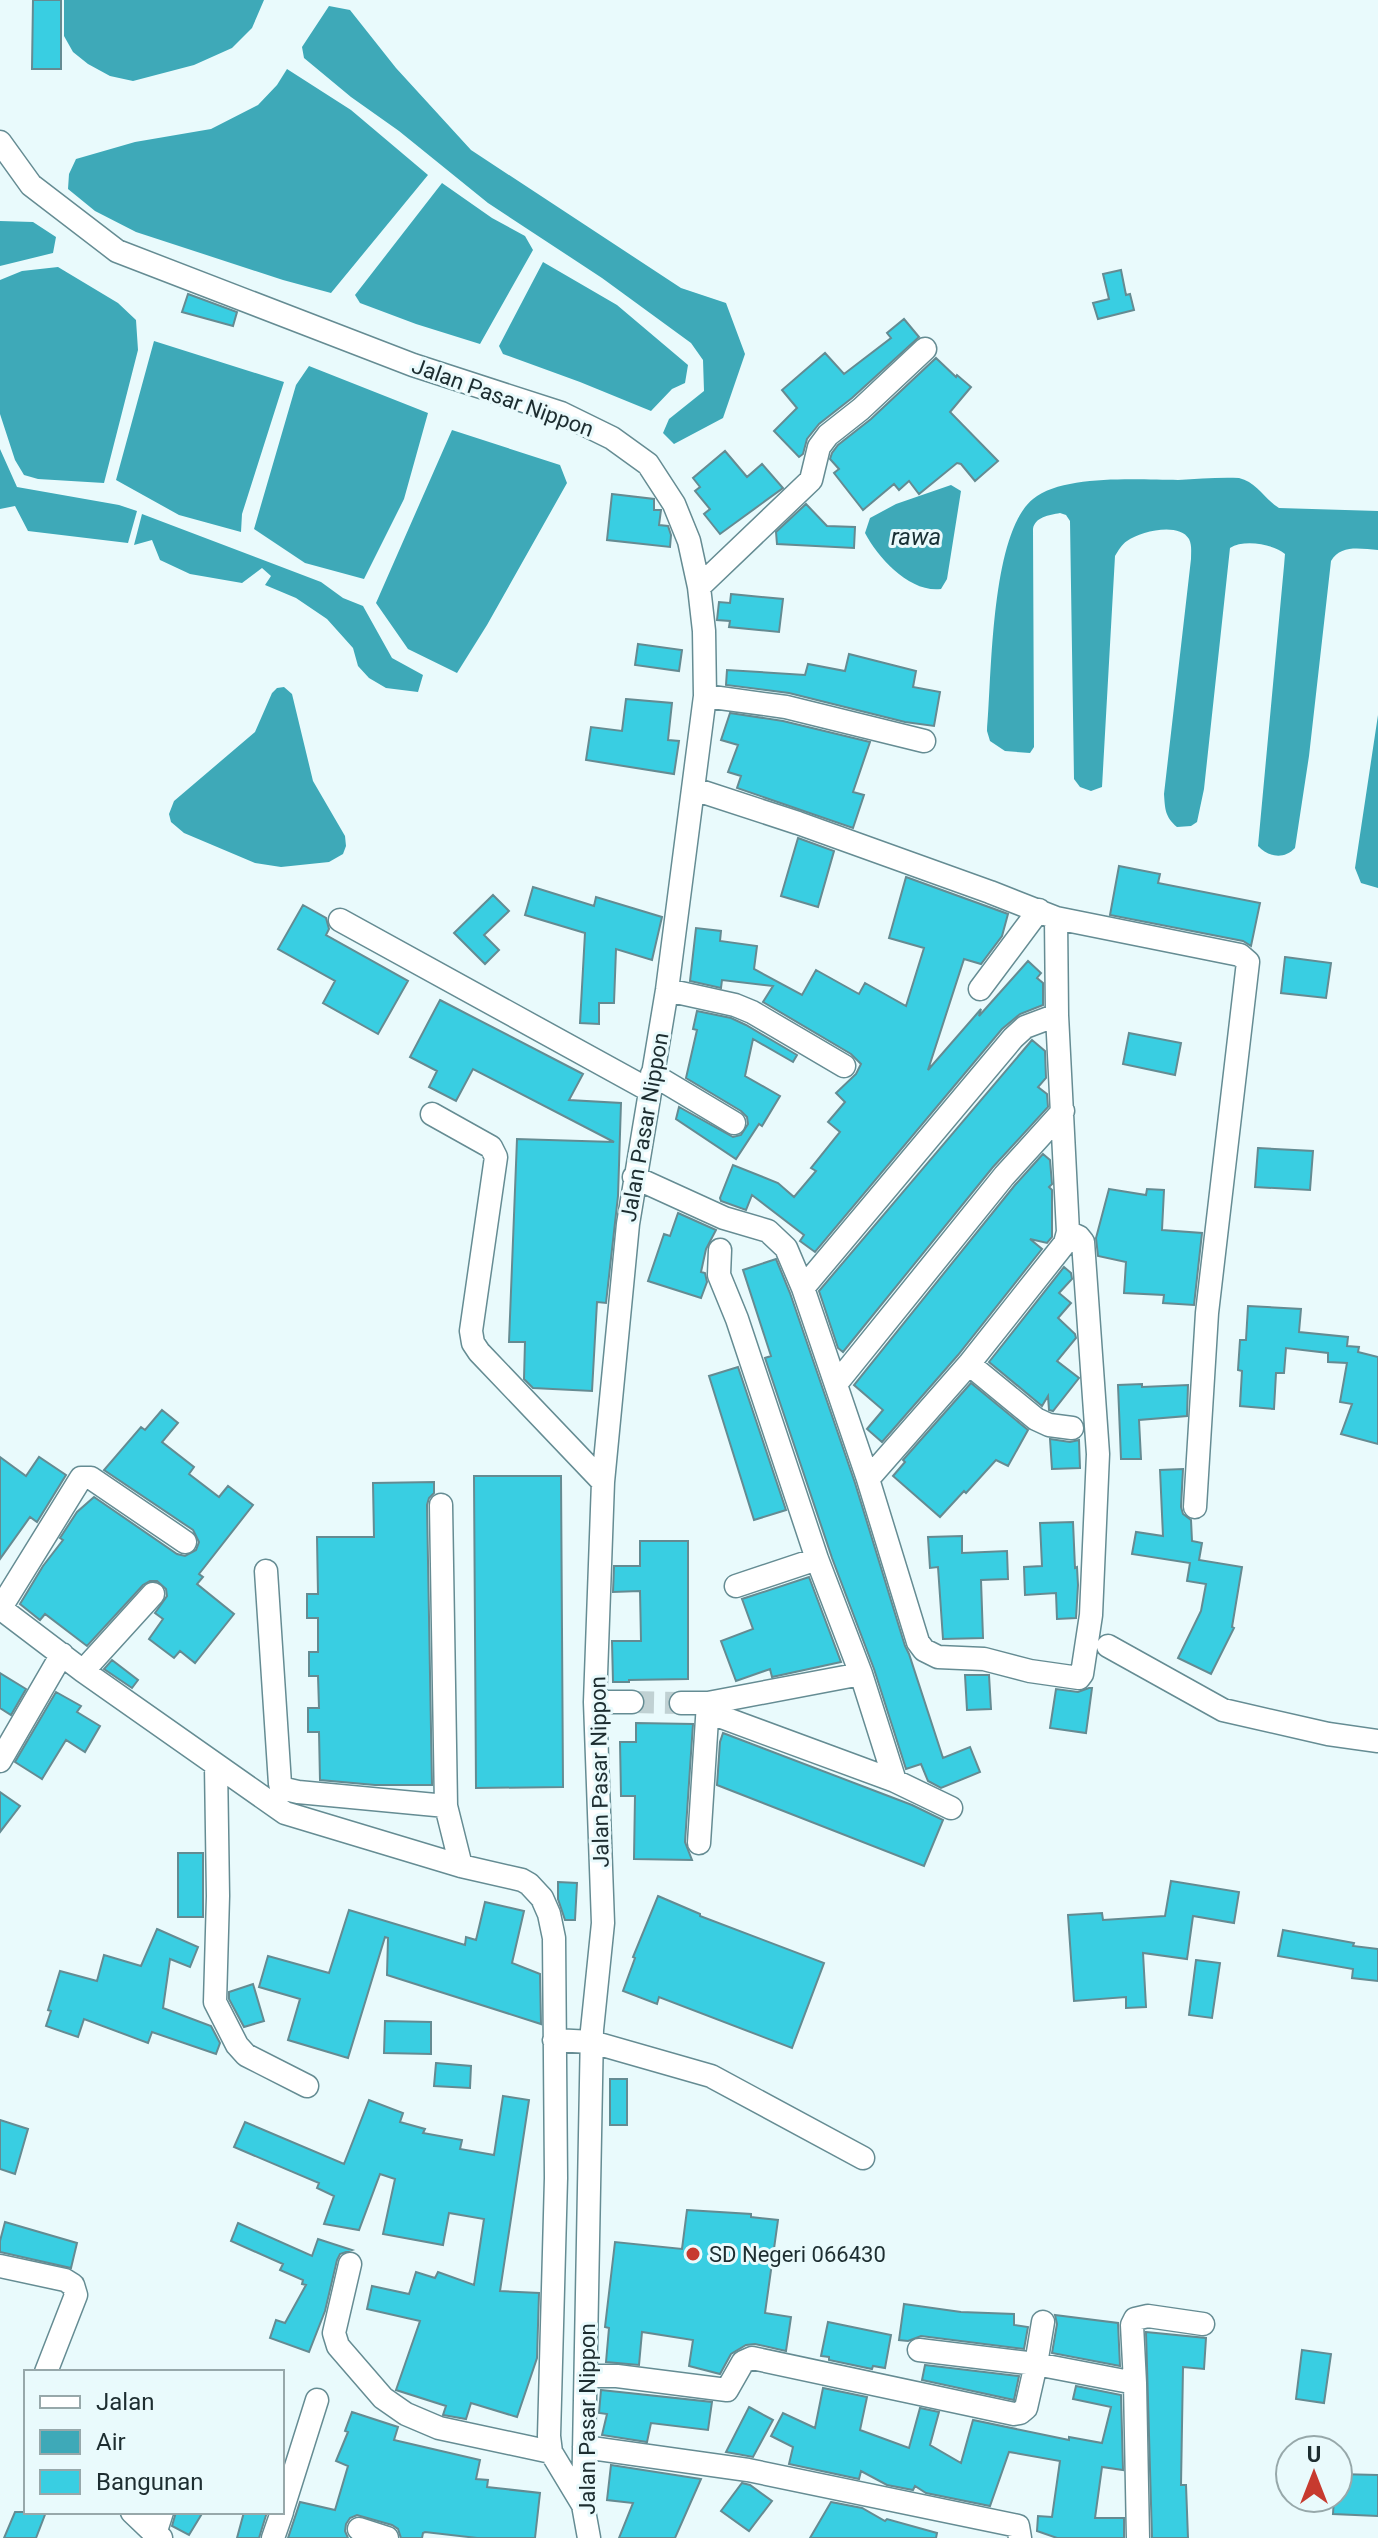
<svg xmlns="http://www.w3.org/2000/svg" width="1378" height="2538" font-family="Roboto,sans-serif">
<rect width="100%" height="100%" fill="#e9fafc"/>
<!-- water -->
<path fill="#3ea9b8" d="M64 0H264L252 28 232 48 194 65 133 81 110 76 88 64 73 52 64 36Z
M329 6 350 10 396 68 471 150 681 288 726 303 745 354 723 418 674 444 663 433 669 419 704 391 703 360 691 343 602 278 488 203 399 131 351 97 304 58 302 47Z
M287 69 351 110 428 175 331 293 283 280 136 232 95 211 68 189 69 174 76 159 135 142 211 129 258 105 277 85Z
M442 183 492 218 525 236 533 250 480 344 416 324 360 303 355 295Z
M0 221 33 222 56 237 53 253 0 266Z
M543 262 617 305 688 365 685 383 672 389 651 411 580 382 503 354 499 346Z
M58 267 118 303 136 320 138 350 104 483 38 479 24 475 15 460 0 414V280L22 271Z
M154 341 284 382 242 514 241 532 179 515 116 480Z
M309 366 428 413 404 499 364 579 305 563 254 529 296 385Z
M452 430 560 465 567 483 487 625 457 673 408 649 376 603Z
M0 449 17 487 119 505 137 511 128 543 28 531 15 506 0 509Z
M1239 478C1257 482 1264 499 1279 508L1378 511V550C1361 549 1341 544 1331 561L1309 756 1295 848C1284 860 1268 857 1258 846L1284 566 1285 554C1273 544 1244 539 1230 548L1204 789 1197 822 1191 826 1177 827C1165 817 1165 809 1164 794L1191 559C1191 552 1192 545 1189 539 1179 522 1141 531 1127 541 1122 544 1118 551 1115 556L1102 787 1091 791 1080 787 1074 779 1070 521 1066 515 1060 513C1049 515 1035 517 1033 529L1034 747 1030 753 1005 751 990 741 987 731C992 677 990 534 1033 499 1064 474 1139 480 1178 480 1198 479 1219 477 1239 478Z
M951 485 961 491 947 579 941 589C910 593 878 558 865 533L870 518 896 504Z
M142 514 321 582 343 598 363 606 392 658 423 675 418 692 386 688 369 678 358 666 353 648 327 619 296 598 265 585 271 576 262 568 242 583 190 574 160 560 152 540 134 545Z
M284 687 292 694 313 781 345 836 346 846 343 854 329 862 281 867 255 863 184 833 171 822 169 814 174 801 255 732 272 693 277 688Z
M1378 715V888L1361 883 1355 868Z"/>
<!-- building -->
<path fill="#39cee2" stroke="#648b92" stroke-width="2" d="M33 0H61V69H32Z
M1121 270 1126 295 1130 294 1134 310 1098 319 1093 303 1109 299 1103 274Z
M188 294 237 312 233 326 182 312Z
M904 319 919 337 852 398 819 424 807 439 803 454 799 457 774 431 797 408 782 390 825 353 844 374 891 338 887 333Z
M936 358 956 377 957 375 971 387 950 412 998 461 975 481 961 464 957 463 919 494 909 481 899 490 894 484 863 510 834 473 839 469 830 459 832 453 838 445 871 419Z
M725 451 747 477 762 464 783 488 720 534 704 514 710 509 695 491 700 487 693 478Z
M612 494 654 499V510H661L659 525 668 526 671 535 670 547 607 540Z
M806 504 827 526 855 527 854 548 777 544 776 532Z
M731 594 783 599 779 632 729 627 730 621 717 620 719 602 730 603Z
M638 644 682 650 679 671 635 665Z
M849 654 916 671 913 687 940 692 934 726 905 722 789 693 726 685 727 670 805 675 808 664 845 671Z
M626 699 672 703 668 740 679 741 674 774 586 760 591 727 622 731Z
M730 713 783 721 870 742 853 792 864 795 853 828 737 788 741 776 728 772 738 745 721 740Z
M798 838 834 851 818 907 781 896Z
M1119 866 1160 874 1158 883 1260 903 1251 946 1243 941 1110 915Z
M906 877 1008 914 1002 936 981 964 964 959 928 1070 981 1009 979 1016 1028 961 1041 973 1037 978 1043 983V1005L1020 1014 1002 1029 815 1252 800 1241 804 1235 752 1195 746 1210 721 1201 720 1198 733 1165 778 1183 794 1197 816 1171 811 1168 840 1132 828 1122 845 1102 836 1093 856 1074 861 1064 851 1054 763 1002 773 986 722 980 721 988 690 981 696 928 721 931 720 941 757 946 754 969 802 995 816 970 859 994 865 983 906 1006 924 948 889 938Z
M533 887 594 906 596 897 662 917 652 960 616 949 614 1003H599V1024L580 1023 585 933 525 915Z
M493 895 509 911 484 935 499 950 485 964 454 933Z
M303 905 326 918 329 929 326 935 408 981 378 1034 323 1003 335 981 278 949Z
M1285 957 1331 963 1326 998 1281 993Z
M440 1000 583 1074 569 1100 621 1103 618 1196 606 1303 597 1302 592 1391 533 1388 524 1379 525 1342H509L517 1139 614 1142 473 1069 456 1101 429 1087 437 1071 410 1057Z
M697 1011 731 1018 746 1025 797 1055 793 1062 753 1039 745 1076 780 1096 762 1126 759 1124 736 1159 676 1119 679 1107 733 1137 741 1135 748 1124 747 1117 741 1111 686 1078 697 1030 693 1029Z
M1129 1033 1181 1043 1175 1075 1123 1064Z
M1032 1040 1045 1051 1046 1078 1038 1087 1047 1094 1048 1107 993 1167 843 1352 838 1348 819 1291Z
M1258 1148 1313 1151 1310 1190 1255 1187Z
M1043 1154 1050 1160 1052 1184 1049 1187 1052 1190V1237L1047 1243 1030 1239 1042 1249 958 1355 882 1442 867 1429 883 1410 854 1385 1015 1185Z
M1109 1189 1146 1195 1147 1189 1164 1190 1162 1230 1202 1233 1194 1305 1163 1303 1164 1295 1124 1293 1126 1262 1098 1256 1096 1238Z
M678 1213 716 1230 706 1249 701 1272 705 1273 707 1282 701 1298 648 1281 664 1234 670 1236Z
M776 1259 790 1293 855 1483 905 1646 909 1654 943 1758 970 1747 980 1772 941 1788 928 1781 921 1764 906 1769 874 1669 832 1558 765 1358 771 1356 743 1270Z
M1064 1267 1071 1273 1072 1279 1059 1293 1071 1303 1058 1318 1075 1334 1076 1338 1057 1361 1079 1378 1053 1411 1049 1410 1048 1396 1042 1406 989 1362Z
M1248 1306 1301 1309 1299 1332 1348 1337 1347 1346 1359 1347 1358 1352 1378 1357V1444L1341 1434 1352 1404 1340 1402 1347 1363 1328 1362V1353L1286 1348 1284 1373H1276L1274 1409 1240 1406 1242 1371 1238 1370 1240 1340H1246Z
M738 1367 786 1510 754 1520 709 1376Z
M971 1383 1028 1430 1008 1466 996 1460 966 1493 964 1491 940 1517 893 1476 905 1462 903 1460Z
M1142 1384V1387L1188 1385 1187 1416 1139 1420 1141 1459H1121L1118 1385Z
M162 1410 178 1423 162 1442 194 1467 189 1474 219 1497 228 1486 253 1505 199 1574 203 1577 197 1584 234 1614 195 1663 180 1651 174 1658 149 1639 163 1619 155 1613 167 1596 166 1589 157 1581H150L143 1585 87 1646 45 1614 40 1620 20 1604 43 1566 63 1540 60 1538 77 1512 94 1497 177 1554 185 1556 196 1550 199 1542 193 1530 104 1470 141 1427 145 1430Z
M1050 1439 1070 1442 1079 1440 1080 1468 1052 1469Z
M0 1457 26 1476 39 1457 66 1475 37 1522 30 1517 0 1559Z
M1183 1469 1181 1507 1183 1514 1191 1520 1192 1541 1202 1543 1199 1560 1242 1567 1232 1627 1234 1628 1211 1674 1178 1658 1201 1611 1206 1584 1187 1581 1190 1563 1132 1554 1136 1532 1163 1536 1160 1470Z
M474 1476H561L563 1787 476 1788Z
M434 1482V1493L429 1498 427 1505 432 1785H375L320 1780 319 1732H308V1708H319L318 1676H309V1652H318V1618H307V1594H318L317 1537H374L373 1483Z
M1073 1522 1075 1568 1077 1567 1078 1585 1076 1618 1057 1619 1056 1593 1025 1595 1024 1567 1042 1566 1040 1523Z
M962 1536V1553L1007 1551 1008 1579 981 1580 983 1638 943 1639 938 1567 930 1568 928 1537Z
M640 1541H688V1679L629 1680V1682H613L612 1641H641L640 1591 613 1592 614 1566H640Z
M809 1577 841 1662 772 1677 770 1669 736 1681 721 1641 753 1629 742 1599Z
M112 1660 138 1680 132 1688 104 1669Z
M0 1673 26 1689 11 1715 0 1708Z
M965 1675H989L991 1709 967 1710Z
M1089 1688H1092L1086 1733 1050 1728 1056 1689 1078 1692Z
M56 1692 81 1706 77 1712 100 1726 85 1752 66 1740 42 1779 15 1762Z
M636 1723 693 1724 685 1842 692 1860 634 1859 635 1796H621L620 1742H636Z
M723 1733 912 1805 943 1820 924 1866 717 1785 720 1742Z
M0 1792 20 1806 0 1832Z
M178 1853H203V1917H178Z
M1171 1881 1239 1892 1234 1923 1193 1916 1187 1959 1143 1953 1146 2007 1126 2008V1997L1074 2001 1068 1915 1102 1913 1103 1920 1165 1916Z
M558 1882 577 1883 575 1920H565L558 1899Z
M658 1896 700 1914V1916L824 1963 792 2048 659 1997 657 2004 623 1991 635 1958 633 1957Z
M485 1902 524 1911 512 1963 540 1974 541 2024 387 1975 388 1938 385 1937 348 2058 288 2040 300 1999 259 1987 268 1956 329 1973 349 1910 465 1945 466 1937 476 1940Z
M157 1929 198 1947 190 1967 170 1959 163 2008 211 2026 220 2043 216 2054 152 2032 148 2043 84 2019 78 2037 46 2026 51 2011 48 2010 60 1971 97 1981 104 1955 141 1966Z
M1283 1930 1354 1943 1353 1946 1378 1949V1981L1352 1978 1353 1969 1278 1956Z
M1196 1960 1220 1963 1212 2018 1189 2015Z
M253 1984 264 2021 244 2027 229 1999V1992Z
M385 2021 431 2022V2054L384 2053Z
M436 2063 471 2066 470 2088 434 2086Z
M610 2079H627V2125H610Z
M503 2096 529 2100 500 2291 539 2293 537 2358 517 2417 471 2403 466 2419 443 2415 446 2406 396 2390 420 2321 367 2309 372 2286 409 2294 416 2272 435 2278 438 2272 474 2285 484 2219 449 2213 443 2245 383 2234 395 2179 380 2174 359 2230 324 2224 334 2196 317 2188 319 2183 234 2147 245 2122 344 2164 369 2100 403 2113 400 2122 425 2129 423 2133 462 2140 460 2149 494 2155Z
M0 2120 28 2129 15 2174 0 2169Z
M687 2210 751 2214V2217L778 2220 765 2313 791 2317 786 2351 755 2344 746 2345 731 2354 720 2374 689 2366 693 2340 642 2332 639 2365 606 2362 609 2328 605 2327 615 2242 682 2249Z
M5 2222 77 2243 71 2268 0 2252V2241Z
M238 2223 312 2256 318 2239 352 2250 340 2254 337 2260 325 2311 309 2352 270 2338 276 2320 285 2323 306 2285 302 2284 303 2280 280 2270 283 2264 231 2241Z
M904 2304 961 2312 1014 2314V2325L1028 2327 1024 2349 921 2336 908 2341 899 2340Z
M1055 2315 1118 2323 1120 2366 1052 2353 1057 2324Z
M828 2322 891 2335 885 2368 873 2366 872 2369 829 2360V2357L821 2356Z
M1146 2332 1206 2338 1204 2369 1183 2367 1181 2485H1186L1188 2538H1152Z
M1302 2350 1331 2354 1324 2403 1296 2399Z
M925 2365 1019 2376 1014 2400 922 2380Z
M1076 2386 1121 2395 1123 2470 1102 2467 1095 2518H1124V2538H1057L1037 2531 1038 2516 1052 2517 1060 2461 1009 2452 990 2506 926 2493 915 2486 913 2490 887 2485 861 2471 859 2479 789 2464 793 2447 771 2436 783 2413 815 2428 823 2388 867 2397 860 2430 909 2448 920 2408 939 2412 930 2445 961 2463 973 2420 1069 2440V2437L1102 2443 1111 2407 1073 2399Z
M601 2390 712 2402 708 2430 651 2423 647 2442 602 2435 607 2414 599 2413Z
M749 2407 773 2420 753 2457 726 2452Z
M352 2412 398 2427 394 2440 480 2460 476 2479 488 2480 487 2487 540 2493 535 2538H477L425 2532 423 2533 422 2538H401L398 2529 392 2525 357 2515 350 2518 346 2524 345 2531 348 2538H288L300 2502 335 2510 348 2466 336 2461 348 2432 345 2431Z
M611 2465 701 2479 675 2538H619L633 2503 607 2500Z
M1338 2474 1378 2475V2516L1333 2514 1334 2498H1338Z
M742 2483 750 2485 772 2501 749 2531 721 2511Z
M831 2502 862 2508 885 2521 887 2519 937 2533 936 2538H810Z
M15 2512H46L36 2538H4Z
M176 2512H203L189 2535 172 2526Z
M244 2512H267L259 2538H237Z"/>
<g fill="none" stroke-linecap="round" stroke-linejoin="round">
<!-- minor-tunnel -->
<path stroke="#c0d1d3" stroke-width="22" stroke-dasharray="22 11" stroke-linecap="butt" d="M632 1702 681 1703"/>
<!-- minor casing -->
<g stroke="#658c93" stroke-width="25">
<path id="minor" d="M0 142 31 185 117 251 413 365 561 413 612 438 648 464 674 504 689 541 699 587 704 631 705 696 667 990 628 1224 603 1482 595 1702 603 1923 592 2030 583 2505 589 2538
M699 587 811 480 819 447 828 435 861 409 925 349
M705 696 786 707 924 741
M694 789 798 823 990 892 1056 918 1240 955 1248 962 1207 1313 1195 1507
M340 920 649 1090
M980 989 1039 910
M667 990 735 1005 752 1012 844 1066
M652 1074 734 1123
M432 1114 491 1147 496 1157 471 1331 473 1343 479 1352 603 1482
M634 1177 724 1218 768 1231 786 1248 803 1288 868 1479 918 1642 924 1650 938 1657 984 1659 1030 1671 1079 1678 1082 1674 1091 1615 1098 1454 1083 1242 1079 1237 1068 1232
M803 1288 1013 1038 1025 1027 1057 1015
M969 1364 1036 1419 1049 1425 1072 1428
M836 1384 1004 1176 1063 1111
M868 1479 969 1364 1065 1243 1068 1232 1057 1015 1056 918
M441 1505 446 1806 461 1866
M266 1571 280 1784 285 1789 298 1792 446 1806
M736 1586 817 1559
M0 1608 83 1671 285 1813 461 1866 522 1880 529 1884 542 1898 549 1914 554 1938 556 2178 549 2436 551 2452 583 2505
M0 1609 81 1478H91L185 1542
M1108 1646 1223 1710 1328 1734 1378 1741
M83 1671 153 1594
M861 1674 895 1781
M595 1702H632
M681 1703H708L861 1674 817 1559 737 1319 719 1275 720 1250
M708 1712 895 1781 951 1808
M0 1761 62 1654
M216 1765 218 1896 215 2002 237 2045 246 2055 307 2086
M699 1843 708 1703
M554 2040 592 2042 711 2076 863 2158
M350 2264 334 2333 338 2346 383 2398 406 2414 439 2428 551 2452
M0 2266 65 2280 73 2285 76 2295 46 2372
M919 2350 1036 2364 1043 2322
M586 2376H617L727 2390 743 2362 752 2358 1014 2414 1020 2413 1026 2408 1036 2364 1135 2383 1138 2538
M1135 2383 1132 2325 1135 2319 1148 2316 1203 2324
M584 2447 748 2470 1018 2526 1020 2538
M282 2511 317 2400
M132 2512 155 2534
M359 2529 387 2538
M161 2538 155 2534 162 2512
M273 2538 282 2512"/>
</g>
<!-- minor -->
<use href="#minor" stroke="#fff" stroke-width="22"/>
</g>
<!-- markers -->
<circle fill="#c73a2f" stroke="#e9fafc" stroke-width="3" cx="693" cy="2254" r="8"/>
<g text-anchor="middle" stroke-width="6" stroke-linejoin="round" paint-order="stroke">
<!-- street labels -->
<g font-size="22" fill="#1d2d30" stroke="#e9fafc">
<text transform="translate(503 397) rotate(20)" y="8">Jalan Pasar Nippon</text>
<text transform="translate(644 1127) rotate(-80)" y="8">Jalan Pasar Nippon</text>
<text transform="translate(599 1772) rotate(-91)" y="8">Jalan Pasar Nippon</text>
<text transform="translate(587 2419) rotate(-90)" y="8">Jalan Pasar Nippon</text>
</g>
<!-- poi labels -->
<g font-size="22" fill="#1d2d30" stroke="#e9fafc" text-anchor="start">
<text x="709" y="2262">SD Negeri 066430</text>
</g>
<!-- water labels -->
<g font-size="24" font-style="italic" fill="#183034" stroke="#e9fafc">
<text x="916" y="545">rawa</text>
</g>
</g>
<!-- legend -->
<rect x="24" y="2370" width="260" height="144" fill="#e9fafc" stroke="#97a8aa" stroke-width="2"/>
<rect x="40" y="2396" width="40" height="12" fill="#ffffff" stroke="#97a8aa" stroke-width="2"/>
<text x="96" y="2410" font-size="24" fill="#1d2d30">Jalan</text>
<rect x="40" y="2430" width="40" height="24" fill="#3ea9b8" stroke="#97a8aa" stroke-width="2"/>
<text x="96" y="2450" font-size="24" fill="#1d2d30">Air</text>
<rect x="40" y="2470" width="40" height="24" fill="#39cee2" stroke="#97a8aa" stroke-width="2"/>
<text x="96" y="2490" font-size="24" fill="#1d2d30">Bangunan</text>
<!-- north arrow -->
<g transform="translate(1314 2474)"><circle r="38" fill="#e9fafc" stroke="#97a8aa" stroke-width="2"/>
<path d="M0-6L14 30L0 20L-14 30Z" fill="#c73a2f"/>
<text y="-12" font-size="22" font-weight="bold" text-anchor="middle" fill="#1d2d30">U</text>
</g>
</svg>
